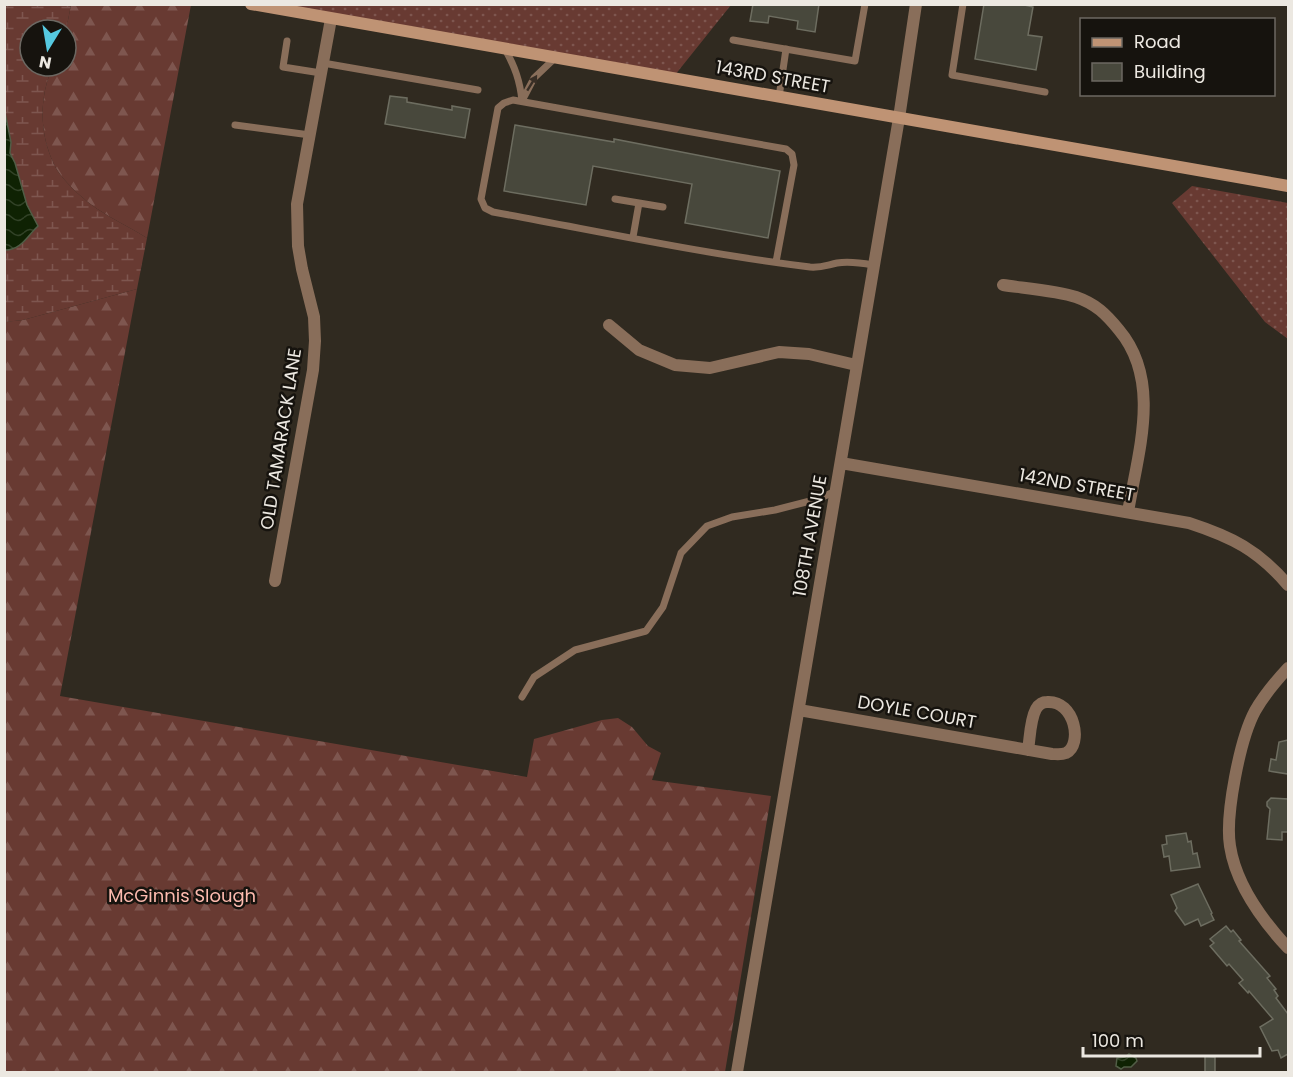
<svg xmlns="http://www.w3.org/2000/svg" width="1293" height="1077" font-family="Poppins,sans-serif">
<defs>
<pattern id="grass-dots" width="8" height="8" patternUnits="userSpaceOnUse" patternTransform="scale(1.5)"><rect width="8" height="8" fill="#683a32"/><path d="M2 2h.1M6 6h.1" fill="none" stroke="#7e564f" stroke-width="1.8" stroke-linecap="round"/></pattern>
<pattern id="forest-firs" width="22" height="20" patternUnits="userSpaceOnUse" patternTransform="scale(1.5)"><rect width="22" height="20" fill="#683a32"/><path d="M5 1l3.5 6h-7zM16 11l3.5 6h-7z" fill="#7e564f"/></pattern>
<pattern id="wetland-marsh" width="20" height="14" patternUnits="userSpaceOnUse" patternTransform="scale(1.5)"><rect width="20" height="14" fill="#683a32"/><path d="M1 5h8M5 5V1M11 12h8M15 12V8" fill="none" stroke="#7e564f"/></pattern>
<pattern id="water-waves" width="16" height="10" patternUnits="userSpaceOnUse" patternTransform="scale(1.5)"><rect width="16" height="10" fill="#0f2203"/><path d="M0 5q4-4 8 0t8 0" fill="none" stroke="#324227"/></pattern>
</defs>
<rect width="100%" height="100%" fill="#302a20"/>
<!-- grass -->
<path fill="url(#grass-dots)" d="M282 5H731L675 75Z
M1192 186 1288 203V339L1265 322 1172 203Z"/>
<!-- forest -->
<path fill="url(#forest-firs)" d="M71 5H191L147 238C131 228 114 220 99 210 85 201 60 179 54 164 39 133 39 97 53 66H66V30Z
M137 289 60 696 527 777 534 739 602 720 618 718 632 727 648 746 661 753 652 780 771 796 725 1072H5L4 322 23 320Z"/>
<!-- wetland -->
<path fill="url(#wetland-marsh)" d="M5 5H71L66 30H30V66H53C39 97 39 133 54 164 60 179 85 201 99 210 114 220 131 228 147 238L137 289 23 320 5 322 4 250C21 251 28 236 37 226L27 205 15 163 10 153 11 142 4 108Z"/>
<!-- water -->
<path fill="url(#water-waves)" stroke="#515d46" stroke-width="1.5" d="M4 108 11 142 10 153 15 163 27 205 38 226C28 235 21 251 4 250Z
M1129 1054 1136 1058 1137 1061 1131 1067H1124L1121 1069 1116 1066 1117 1058 1125 1057Z"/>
<!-- building -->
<path fill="#48483c" stroke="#6d6d60" stroke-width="1.5" d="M753 4H819L815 32 797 29 798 21 769 16 768 23 750 21Z
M984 4H1020L1033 7 1028 35 1042 37 1036 70 975 59Z
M390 96 407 98V102L452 110V106L470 109 465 138 385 124Z
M515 125 614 142V139L780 171 768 238 685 223 692 184 593 166 586 205 504 191Z
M1288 740V774L1269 771 1271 759 1276 760 1279 742Z
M1271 798 1288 799V832H1282V840L1267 839 1270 809 1267 806V802Z
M1186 833 1188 842 1191 841 1193 854 1197 853 1200 867 1171 871 1169 856 1164 857 1162 845 1167 844 1166 836Z
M1198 884 1212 913 1211 914 1214 920 1201 926 1198 919 1185 925 1175 911 1177 908 1171 895Z
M1226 926 1231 932 1233 930 1241 940 1239 941 1270 976 1267 978 1276 989 1274 990 1278 996 1276 998 1288 1014V1054L1281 1058 1278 1050 1272 1051 1260 1027 1273 1019 1249 991 1248 993 1239 983 1243 980 1229 964 1227 966 1210 946 1214 943 1210 939Z
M1205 1056 1215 1057V1072H1205Z"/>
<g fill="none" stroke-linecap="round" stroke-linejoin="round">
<!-- service -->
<path stroke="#896e5a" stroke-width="7" d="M963 4 952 75 1045 92
M733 40 855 61 865 4
M287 41 283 67 321 73
M505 49C515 67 520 81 522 101L534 78 555 58
M323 63 478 90
M779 97 786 49
M235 125 310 135
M615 199 639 203
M633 237 639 203 663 207
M776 262 794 165 792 154 786 149 513 100 504 103 498 108 481 199 485 208 493 212C598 231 704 254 810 267 821 268 827 265 837 263 849 261 862 263 873 265
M522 697 534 677 575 650 646 631 663 607 681 553 707 526 732 517 775 510 818 499 836 491"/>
<!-- minor -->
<path stroke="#896e5a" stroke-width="12" d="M1003 285C1023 288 1058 291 1076 297 1096 304 1106 314 1119 330 1162 381 1138 452 1128 512
M609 325 639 350 675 365 710 368 779 352 809 354 856 365
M841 463 1189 523C1232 537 1258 550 1288 585
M275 581 313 370 315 341 314 317 302 269 298 246 297 204 331 19
M1288 668C1276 681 1264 695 1255 711 1240 739 1225 815 1230 846 1236 885 1262 920 1288 948
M799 710 1052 754C1056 754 1061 755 1066 753 1083 745 1075 700 1047 702 1042 702 1039 704 1036 709 1030 720 1030 738 1028 750
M737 1072 899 118"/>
<!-- tertiary -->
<path stroke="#896e5a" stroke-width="12" d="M899 118 916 4"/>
<!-- secondary -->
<path stroke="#bf9374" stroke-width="12" d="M251 4 1288 186"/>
</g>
<!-- one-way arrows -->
<defs><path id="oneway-solid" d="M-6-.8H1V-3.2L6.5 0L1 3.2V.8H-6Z" transform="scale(1.5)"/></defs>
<use fill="#382e25" href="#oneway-solid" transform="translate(532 83) rotate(-58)"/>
<g text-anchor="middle" stroke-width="5" stroke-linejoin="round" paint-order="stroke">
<!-- street labels -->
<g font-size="18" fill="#ece8e1" stroke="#16130e">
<text transform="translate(773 77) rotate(10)" y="6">143RD STREET</text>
<text transform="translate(281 439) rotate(-81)" y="6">OLD TAMARACK LANE</text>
<text transform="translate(1077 485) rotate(10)" y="6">142ND STREET</text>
<text transform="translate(810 536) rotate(-80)" y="6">108TH AVENUE</text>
<text transform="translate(917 712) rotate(10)" y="6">DOYLE COURT</text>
</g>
<!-- park labels -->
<g font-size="18" fill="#fdbbaf" stroke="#16130e">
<text x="182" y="902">McGinnis Slough</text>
</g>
</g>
<!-- border -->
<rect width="1293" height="1077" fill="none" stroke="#ece8e1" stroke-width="12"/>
<!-- legend -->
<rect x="1080" y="18" width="195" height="78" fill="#16130e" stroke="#6c6862" stroke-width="1.5"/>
<rect x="1092" y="38" width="30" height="9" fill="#bf9374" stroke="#6c6862" stroke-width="1.5"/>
<text x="1134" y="48" font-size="18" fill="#ece8e1">Road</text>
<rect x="1092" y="63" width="30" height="18" fill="#48483c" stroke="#6c6862" stroke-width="1.5"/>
<text x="1134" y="78" font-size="18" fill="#ece8e1">Building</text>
<!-- north arrow -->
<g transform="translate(48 48) rotate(191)"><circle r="28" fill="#16130e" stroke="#6c6862" stroke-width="1.5"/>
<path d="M0-4.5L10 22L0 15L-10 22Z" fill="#56c9e0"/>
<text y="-9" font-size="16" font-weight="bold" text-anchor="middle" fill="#ece8e1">N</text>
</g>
<!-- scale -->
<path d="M1083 1047v9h177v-9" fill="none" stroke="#ece8e1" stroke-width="3"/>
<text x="1092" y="1047" font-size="18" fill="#ece8e1" stroke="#16130e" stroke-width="4.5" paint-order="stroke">100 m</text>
</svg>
